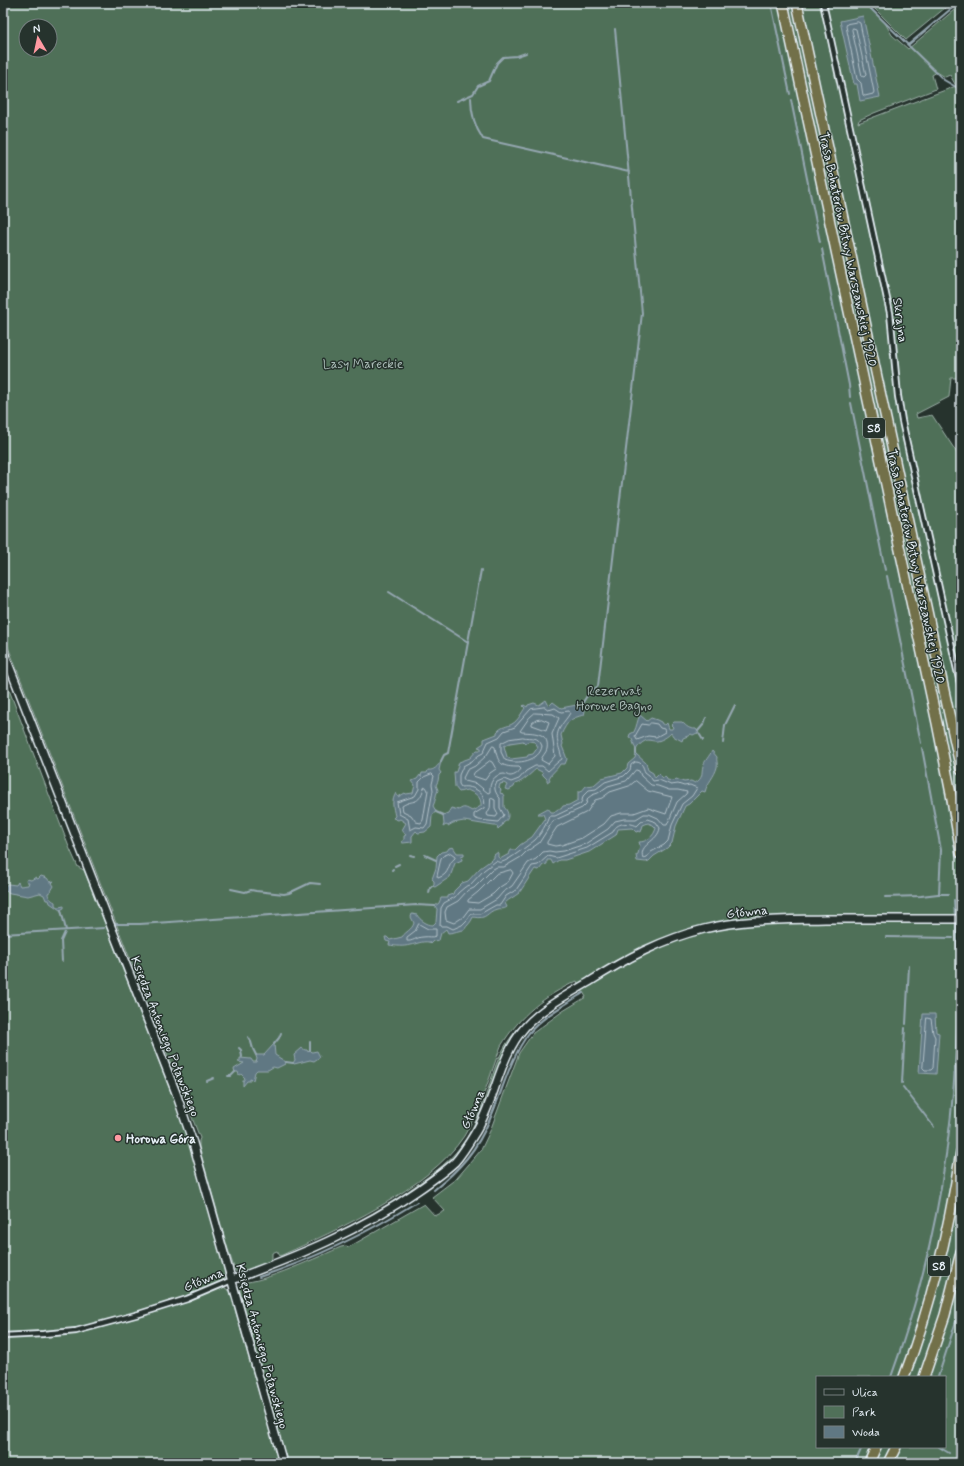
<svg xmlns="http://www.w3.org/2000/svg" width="964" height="1466" font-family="Mynerve,sans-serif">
<rect width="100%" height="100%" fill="#26332d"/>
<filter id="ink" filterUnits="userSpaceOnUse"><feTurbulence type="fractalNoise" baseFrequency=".025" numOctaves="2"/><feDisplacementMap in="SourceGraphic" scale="8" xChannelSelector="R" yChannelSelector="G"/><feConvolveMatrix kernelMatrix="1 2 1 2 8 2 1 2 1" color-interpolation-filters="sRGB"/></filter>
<g filter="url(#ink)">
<!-- green -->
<path fill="#507059" stroke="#9cb0a8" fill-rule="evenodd" d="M3 3H866L885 23 892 35 908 49 961 4V378H951L949 397 916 414 917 418 932 415 961 459V1463H287L240 1291V1286L243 1282C260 1284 323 1255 341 1247L346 1246 349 1247 424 1204 435 1216 445 1211 432 1197 457 1178 481 1150 490 1131 519 1053 533 1033 563 1011 586 997 579 985 524 1024C497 1053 494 1088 477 1122 471 1135 462 1149 452 1160 444 1168 433 1175 423 1182 380 1215 334 1235 285 1257 332 1235 380 1213 422 1181 436 1171 450 1161 460 1147 479 1123 486 1093 496 1065 511 1025 543 1003 578 984L577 981C544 996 520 1015 501 1046 490 1075 480 1110 464 1136 429 1189 337 1230 280 1256L277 1251 272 1253V1259C266 1266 243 1275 235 1271L227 1246 199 1147V1141L200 1138 3 634ZM26 26H50V50H26ZM937 72 945 77 950 75 956 86 858 123 859 120 874 113 936 89 932 75ZM817 1377H945V1447H817Z
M869 3H951L906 40Z
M3 674 69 847 78 867 84 870 174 1100 194 1159 224 1269 225 1278 223 1280 225 1288 230 1291 236 1313 279 1463H3Z"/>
<!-- water -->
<path fill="#607883" stroke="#96a8b2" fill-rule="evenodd" d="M863 16 880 97 860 101 857 84H854L840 21Z
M546 700 549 706 553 702 561 708 582 704 583 702 584 704 582 706 585 711 584 715C570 718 567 722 561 735L563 744 562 746 567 759 565 764H560C557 770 552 772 549 778L550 780 547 782V779L543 775 542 772 536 769C529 775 524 781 515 784L514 787 509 790 505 789 507 785 504 783 500 784 499 788 501 790 500 792 501 794 502 793 504 796V807C509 812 510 819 503 823L502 826 500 827 498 829 497 826H494L464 821 453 823 448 826 446 825 443 827 444 824 443 815 448 813 451 808 459 810C464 806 466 808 472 811L481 806C482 797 475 793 467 790L459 792 455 787 454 772H456L459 762 470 758 477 750H481V748L478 747 484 743V739L497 734V732C502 726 507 727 512 724 518 721 522 712 525 708L523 706 524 705 527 707 528 705 534 703 539 705ZM523 741 525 743 529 741 535 742 538 747 533 754 528 755 527 757 511 759 507 757 504 746 510 743Z
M640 715 647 721 651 718 657 720 661 722 662 724 665 725 667 723 669 729H672L673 727 671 725 674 722H682C687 727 689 729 696 729L700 735 697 733 693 735 691 734 688 736 683 738 682 741 673 736 671 733C669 736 659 742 655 741 651 741 649 739 645 741 641 743 638 746 636 750L632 739 629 737 630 734 634 732C637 726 637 721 640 715Z
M712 751 717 757C716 760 718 763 717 767 715 776 707 783 705 792L702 791 689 804 685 806 676 826 672 843 667 848 654 856 649 861 646 862 637 861 636 855 638 854 640 845 639 842C647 842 654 836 656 828L653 825 648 823 643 825 641 832 639 831 636 832 632 828 618 829 616 835 589 852 565 860H559L553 864 551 860H547V864L543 865 539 870 535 869C534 870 520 892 519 893 514 897 509 899 505 903L507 907C503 910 501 908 497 909 486 912 488 920 473 917 471 923 467 925 464 930 459 930 454 933 448 933L446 929 441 933 439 940 433 941 430 944 429 942C421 941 417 944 410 945 403 947 396 946 389 945L390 942 386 941 385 937H387L390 940 402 937C406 931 412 930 414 923L411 917 412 914 417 915C420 920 427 925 433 925L436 922 437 909 435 906 439 903 441 898H447V896L453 894 454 891 462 883 468 881 480 868 494 858V855L498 852V857L500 859 509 854 511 850H515L520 845 532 837 545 819 543 814H537L548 808 551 812H554L558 809H561L563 806 569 805 578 800V792H581L586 786 594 785 602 778 622 773 627 768 628 764 635 758 636 754 646 763 648 770 653 773 655 778 659 774 663 778 665 777 667 779V780L674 781 676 779 684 782 691 781 695 783C704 778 701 773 703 766 704 762 710 755 712 751Z
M441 761 439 770 441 773 439 775 438 781 436 785 438 790C435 796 436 800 433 806L436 811 432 816 431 827 425 832 418 833 416 831 412 836V842L403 843 401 842 404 840V836L406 835 402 830 406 823 400 819 398 820 393 818 395 816C393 807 391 801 396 793L398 797 405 793 406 794 413 793 415 785 412 781 417 779 420 775 421 777 422 773H427L428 770C434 771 438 766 441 761Z
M453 847 457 853H464V855L461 856 462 860 455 863 450 877 435 887 432 886 434 885V881L432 879 436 868 437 856 441 852 447 851 449 848Z
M41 876 47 878 50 882 54 881 52 883 54 886 51 891 48 893C48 897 51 900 55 902V905L59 907 64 906V908L60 910 50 903 49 900H46L44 895 40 893 28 896 10 893 3 890 4 886 8 884 16 885 18 882 20 886 28 885 29 882H27L26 881 27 879 31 880 36 877V878L38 879Z
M923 1014H935L936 1032 939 1033 936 1074 919 1073Z
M274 1044 275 1055 286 1062 285 1064 277 1068 273 1067 268 1070H257L255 1072 253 1080 250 1079V1081H247L243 1086V1081L245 1078 241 1074 239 1075 238 1072H235L234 1069 244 1063 238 1062 240 1061V1058L251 1059 253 1062H256L257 1059 256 1056V1055H264Z
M302 1048 305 1050H307L308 1052 310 1050 312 1052 317 1051 320 1057 314 1061 310 1060 294 1064 293 1063 295 1060 294 1055Z"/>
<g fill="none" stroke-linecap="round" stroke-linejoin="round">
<!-- shore -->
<path stroke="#b2c1c9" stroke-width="1" d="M858 22 860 23 874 92 873 94 865 96 863 95 861 83 857 79 846 26 847 24Z
M853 28 856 29 866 75 864 77 862 76 852 30Z
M545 707 549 710 555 708 561 712 569 711 570 713C568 717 564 721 561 726 553 737 560 748 562 759 557 762 553 767 548 771L542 766H535L526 771 519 779 511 782 504 779 497 782C493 787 495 793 500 798V808L504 815 498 822 479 820 474 818V814L484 808C488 794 474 785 461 787L459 784V775L463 766 472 761 479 755 483 753 488 742 499 737 504 731 515 727 531 709Z
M535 713 553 714 559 718 552 734 555 756 548 764 541 760C542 756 546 753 547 749 550 731 531 733 522 732L520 731 529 718Z
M542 719 549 722 546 730 532 725V723L536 720Z
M651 723 657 724 660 728 664 729 665 732 656 737 648 736 637 740 635 736 642 724 648 725Z
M523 737C531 739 538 735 542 746 540 761 517 765 505 760L501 752V743L509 739Z
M493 746 495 747C498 765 502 767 519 767L521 769C519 772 515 776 510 776 508 776 506 774 504 774 494 774 489 783 490 792L488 793 477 784 465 781 463 778 467 770 475 766 486 756Z
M490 761 492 762 496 769 490 773 485 780 473 776 474 773Z
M636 762C643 762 643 768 645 772L649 775 653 781 659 780 671 785 678 784 684 786 690 785 697 788 692 796 682 804 672 825 668 841 664 845 651 852 647 857 643 858C638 844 658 842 660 828L656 822 647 819 641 822 637 826C629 822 616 822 613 832L587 848 556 858 548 856 538 865 532 866 516 890 506 896 500 905H496L480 914H471L467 920 462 925 453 929 447 926H440L441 908 444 903 455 897 458 893 465 887 470 885 484 870 496 861C498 862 500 863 502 862 508 861 530 844 535 840 541 834 547 823 549 816H555L580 804 582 801 583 796 589 790 596 789 605 782 624 776 630 770 631 765Z
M636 770 639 771 641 776 651 785 658 786 669 790H678L687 792 686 794 677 802 667 825H664L658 818 649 814H644L636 819H624L615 821 608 829 585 844 564 851 555 852 549 851 543 852 536 859 528 863 512 886 503 892 497 899 480 909H469L463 917 454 923 446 920 445 912 447 907 458 901 467 891 474 888 493 869 497 867H504L521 857 526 852 539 843 553 821 582 808 586 804 588 798 592 795 598 793 608 786 626 781Z
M432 774 434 776 432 784 433 790 427 824 424 828 416 827 410 830 408 819 399 814 397 802 415 796 419 789V782L424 777Z
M636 781 648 791 672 797 666 814 648 808 634 813H621L611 816 604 824 582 838 562 845 555 846 547 844V842L557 827 587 812 595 800 602 798 610 792 629 786Z
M426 787 428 790 423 820 421 823 416 822 411 815 403 811 402 806C414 798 418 807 424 788Z
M491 798 495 800V808L498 814 496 817 488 816 487 814 490 808Z
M451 853 455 856V858C446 865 451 874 438 878L437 876 441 858 443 856Z
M511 870 513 873 508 882 500 887 493 894 478 903 468 902V900L478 892 496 874Z
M419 924 428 929H436V936C431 938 428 936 423 937 417 937 412 942 407 941V937L415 931Z
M927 1018 931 1019 933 1033 935 1037 933 1068 931 1070H925L923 1068Z"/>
<!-- stream -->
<path stroke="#96a8b2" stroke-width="2" d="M771 3 790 94
M865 3 908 45 958 3
M908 45 944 80 961 90
M471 98C471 114 474 126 483 139L629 172
M791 100 820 242
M457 101 473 94 478 86 489 81 497 63 503 57 517 56 526 53
M822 249 849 385 850 397
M851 403 885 570
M887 576 921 743
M389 592 468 642
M583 702 589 693 598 686 642 313 615 29
M698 731 704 724 706 718
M700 735 703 740
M723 743 725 725 735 705
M922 748 941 850 939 894H949
M636 750V754
M441 761 444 755 448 753 481 570
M436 812 443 815
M410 855 414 856
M425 855 436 860
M395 866 399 864
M392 870 393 869
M231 889 245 892 251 890 256 891 284 894 289 893 310 883 320 884
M429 893 430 888 432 886
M885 897 921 896 938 894
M954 900 955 917
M61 910 66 930 61 941 62 961
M114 924H140L416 905 435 906
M3 934 104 928
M886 937 953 938
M906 1024 909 966
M248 1037 251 1042 253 1049 256 1055
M310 1042V1050
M274 1044 279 1038 281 1033
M239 1048 241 1050 242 1057
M286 1062 293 1063
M228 1076H231L235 1072
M207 1081 214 1078
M902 1083 905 1028
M903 1087 934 1127
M434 1190C460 1169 477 1150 490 1119 503 1090 510 1058 529 1033 543 1016 565 1005 583 993
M259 1277C314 1259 367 1233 417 1202
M891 1377C944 1232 964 1075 956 921
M938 1377 961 1306
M939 1447 949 1453
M855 1463 862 1447"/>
<!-- street casing -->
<g stroke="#e8f1f8" stroke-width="8">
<path id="street" d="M823 3 890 313 898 396 902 421 961 688
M3 1336 43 1334 76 1331 139 1314 187 1299 232 1280"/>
</g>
<!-- secondary casing -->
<g stroke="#e8f1f8" stroke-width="10">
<path id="secondary" d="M3 650 176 1093 193 1143 283 1463
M232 1280C297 1256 360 1231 417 1191 430 1182 443 1173 455 1162 463 1153 469 1143 475 1133 496 1100 498 1058 525 1027 542 1008 567 995 589 982 625 959 662 939 704 929 743 919 785 920 825 919 871 919 916 919 961 919"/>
</g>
<!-- highway casing -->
<g stroke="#e8f1f8" stroke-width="12">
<path id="highway" d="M783 3 937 723 951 794 961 853
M797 3 961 770
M904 1377C932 1304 949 1229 961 1152
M924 1377 945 1315 961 1252
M869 1463 876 1447
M888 1463 896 1447"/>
</g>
<!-- street -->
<use href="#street" stroke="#26332d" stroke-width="4.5"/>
<!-- secondary -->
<use href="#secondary" stroke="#26332d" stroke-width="7"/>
<!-- highway -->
<use href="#highway" stroke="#726f4a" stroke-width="9"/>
</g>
</g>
<!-- markers -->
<circle fill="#ff9aa2" stroke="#26332d" stroke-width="1.5" cx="118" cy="1138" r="4"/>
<g text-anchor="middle" stroke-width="3" stroke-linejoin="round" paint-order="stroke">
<!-- shield labels -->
<g fill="#26332d" stroke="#aeb8bb" stroke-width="1">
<rect x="863" y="418" width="22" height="20" rx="3"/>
<rect x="928" y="1256" width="22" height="20" rx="3"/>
</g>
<g font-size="12" font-weight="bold" fill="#e8f1f8">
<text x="874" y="432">S8</text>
<text x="939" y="1270">S8</text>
</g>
<!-- street labels -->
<g font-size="13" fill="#e8f1f8" stroke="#26332d">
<text transform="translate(849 249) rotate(78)" y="5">Trasa Bohaterów Bitwy Warszawskiej 1920</text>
<text transform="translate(901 320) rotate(82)" y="5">Skrajna</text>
<text transform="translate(917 566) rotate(78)" y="5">Trasa Bohaterów Bitwy Warszawskiej 1920</text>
<text transform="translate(747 911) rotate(-6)" y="5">Główna</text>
<text transform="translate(166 1036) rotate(69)" y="5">Księdza Antoniego Poławskiego</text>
<text transform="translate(472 1109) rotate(-66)" y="5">Główna</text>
<text transform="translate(203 1279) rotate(-23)" y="5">Główna</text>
<text transform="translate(263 1346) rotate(75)" y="5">Księdza Antoniego Poławskiego</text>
</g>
<!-- park labels -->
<g font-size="13" fill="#abbdb8" stroke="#26332d">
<text x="363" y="368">Lasy Mareckie</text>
<text x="614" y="695">Rezerwat<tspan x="614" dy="15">Horowe Bagno</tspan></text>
</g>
<!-- poi labels -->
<g font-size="13" font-weight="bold" fill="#e8f1f8" stroke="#26332d" text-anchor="start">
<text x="126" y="1143">Horowa Góra</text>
</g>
</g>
<!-- margin -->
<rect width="964" height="1466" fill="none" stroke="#26332d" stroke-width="16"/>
<rect x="8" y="8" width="948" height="1450" fill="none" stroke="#e8f1f8" stroke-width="1.5" filter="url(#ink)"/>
<!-- legend -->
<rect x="816" y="1376" width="130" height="72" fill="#26332d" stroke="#747f7e"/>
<rect x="824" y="1389" width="20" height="6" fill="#26332d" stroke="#747f7e"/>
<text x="852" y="1396" font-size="12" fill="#e8f1f8">Ulica</text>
<rect x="824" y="1406" width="20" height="12" fill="#507059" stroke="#747f7e"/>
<text x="852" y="1416" font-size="12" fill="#e8f1f8">Park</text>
<rect x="824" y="1426" width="20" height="12" fill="#607883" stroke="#747f7e"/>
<text x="852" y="1436" font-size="12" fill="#e8f1f8">Woda</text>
<!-- north arrow -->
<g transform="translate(38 38) rotate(351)"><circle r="19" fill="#26332d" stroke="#747f7e"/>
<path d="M0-3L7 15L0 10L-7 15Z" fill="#ff9aa2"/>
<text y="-6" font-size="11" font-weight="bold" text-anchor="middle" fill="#e8f1f8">N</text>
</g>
</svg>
